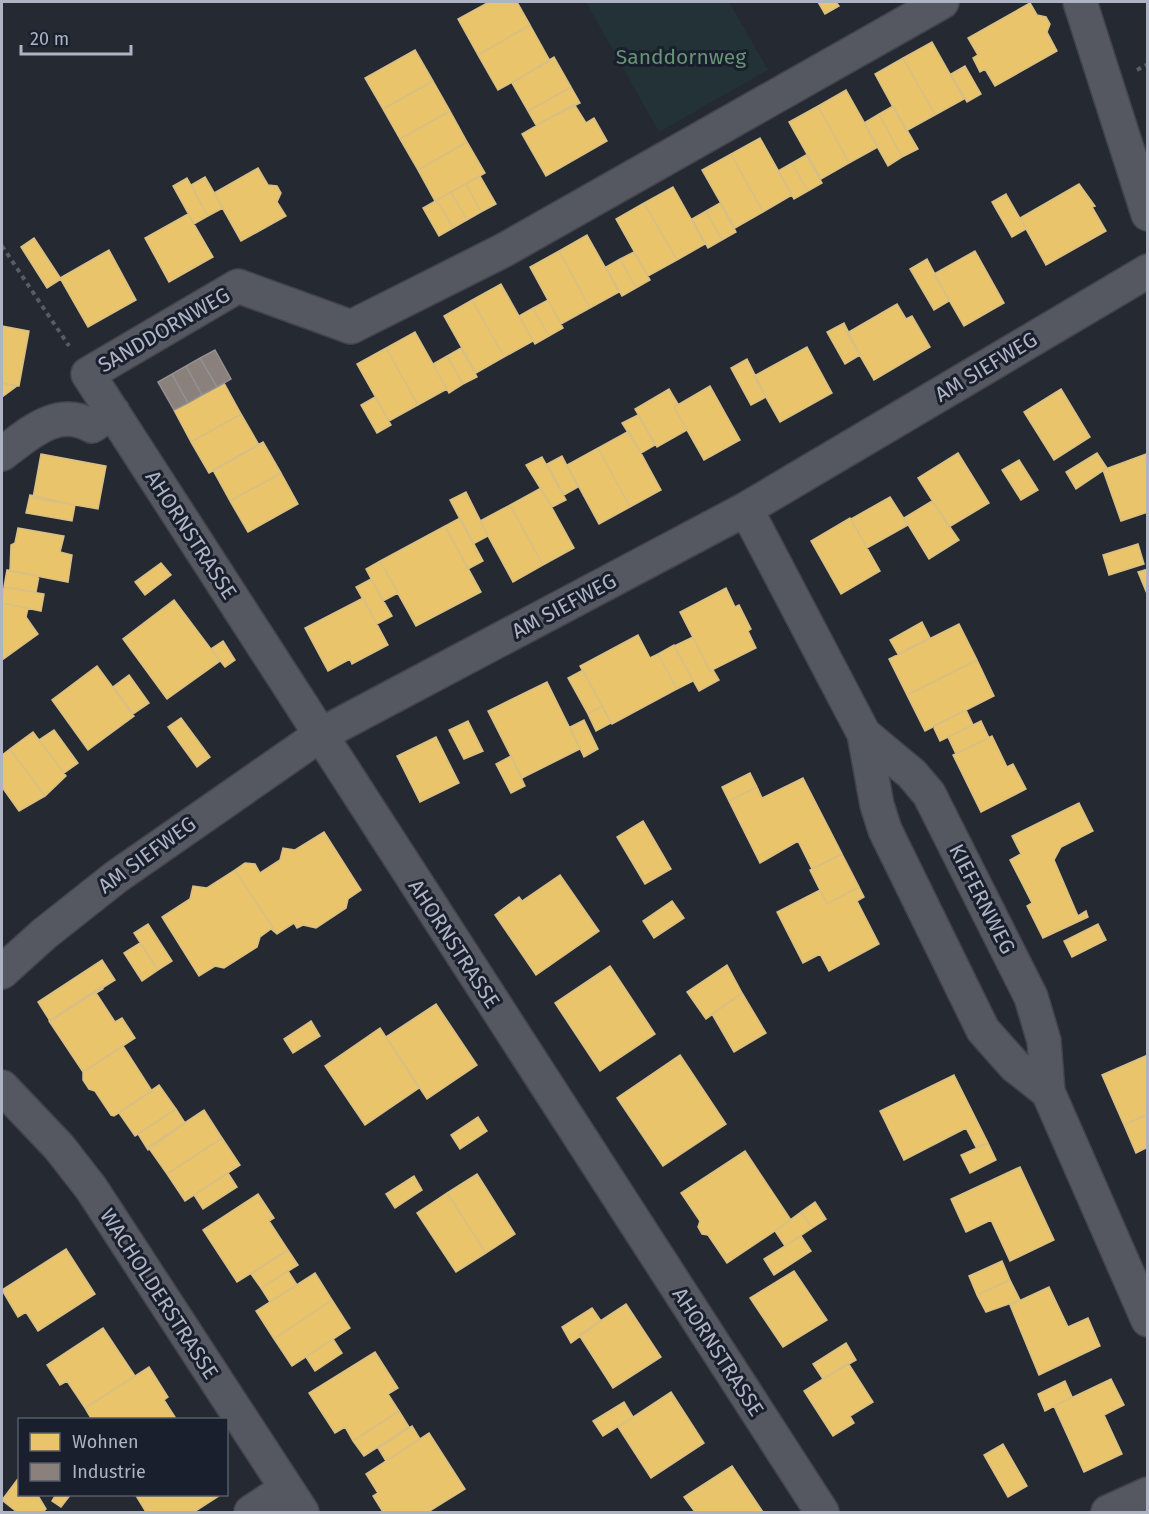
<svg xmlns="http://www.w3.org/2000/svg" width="1149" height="1514" font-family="'Fira Sans',sans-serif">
<rect width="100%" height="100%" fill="#252932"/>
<!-- green -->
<path fill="#223237" d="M586 2H729L768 70 659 132Z"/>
<!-- homes -->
<path fill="#e9c46a" stroke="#d7bf85" stroke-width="1.5" d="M489 2H517L530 25 478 55 458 19Z
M818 2H836L839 6 825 14Z
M1030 3 1037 15 1046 17 1050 24 1047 32 1057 51 995 86 985 69 980 72 973 58 978 55 968 38Z
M530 25 550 61 498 90 478 55Z
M932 42 964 99 935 115 903 58Z
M415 50 433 81 383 109 365 78Z
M554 57 571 87 528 111 512 83Z
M903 58 935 115 906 131 875 74Z
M965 66 981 94 967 102 951 74Z
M433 81 450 111 400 139 383 109Z
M571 87 580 103 536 125 528 111Z
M846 90 878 147 849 163 818 106Z
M574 104 586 123 594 118 607 141 546 176 522 134Z
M818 106 849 163 821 179 789 122Z
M893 106 918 149 902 157 879 114Z
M450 111 467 142 418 170 400 139Z
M879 114 902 157 888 166 864 123Z
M760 138 792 195 763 212 731 154Z
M467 142 485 173 435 201 418 170Z
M731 154 763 212 735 228 702 170Z
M806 155 822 183 808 191 792 163Z
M792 163 808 191 794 199 778 171Z
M258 168 268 185 277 186 281 193 277 202 286 216 241 241 214 193Z
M480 176 496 204 481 212 466 184Z
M205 177 223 208 208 216 191 185Z
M187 178 208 216 194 224 173 186Z
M466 184 481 212 467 220 451 192Z
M1079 184 1095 206 1092 207 1106 231 1046 265 1020 218Z
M673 187 705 244 677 260 644 203Z
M451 192 467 220 453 228 437 200Z
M1006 194 1026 229 1012 237 992 202Z
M437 200 453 228 439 236 423 208Z
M644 203 677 260 648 276 616 219Z
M720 203 736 232 722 240 706 211Z
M706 211 722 240 708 248 692 219Z
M188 214 213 257 169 282 145 238Z
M587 235 619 292 590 308 559 251Z
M34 238 61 279 47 288 21 247Z
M109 250 136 300 88 327 60 278Z
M559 251 590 308 561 324 530 267Z
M975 251 1004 303 964 326 934 274Z
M634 252 650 280 636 288 620 259Z
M620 259 636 288 622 296 606 267Z
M927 259 949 301 934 310 910 269Z
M501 284 533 341 504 357 472 300Z
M472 300 504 357 476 373 444 316Z
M548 300 563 328 549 336 533 308Z
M897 304 906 319 912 316 930 347 874 380 847 333Z
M533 308 549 336 535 344 519 316Z
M844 323 860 355 845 364 827 332Z
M2 326 29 331 19 386 2 383Z
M415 332 447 389 418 405 386 348Z
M807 347 832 393 780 422 754 376Z
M386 348 418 405 389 421 357 364Z
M461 348 477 377 463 384 447 356Z
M447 356 463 384 449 393 433 364Z
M747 359 766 397 751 405 731 368Z
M2 383 17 386 2 397Z
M224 383 241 414 191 442 174 410Z
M710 386 740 440 704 460 674 407Z
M669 389 678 404 674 407 687 430 657 447 635 409Z
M1061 389 1090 437 1054 460 1024 412Z
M375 397 391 425 377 433 361 405Z
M241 414 259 445 209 473 191 442Z
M638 415 655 445 641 453 622 423Z
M629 431 661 490 630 507 598 448Z
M263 442 281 473 230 501 213 470Z
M598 448 630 507 599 524 567 465Z
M958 453 989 503 949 527 918 478Z
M1097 453 1107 468 1076 489 1066 472Z
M41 454 106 466 98 509 33 498Z
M1146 454 1148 512 1121 521 1103 470Z
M562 456 578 487 564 495 547 464Z
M542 457 566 500 552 507 526 465Z
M1019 460 1038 490 1021 500 1002 470Z
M281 473 298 504 248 532 230 501Z
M541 488 574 548 543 565 510 505Z
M466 492 488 536 473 544 450 500Z
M30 495 75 505 72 521 26 513Z
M890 497 908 525 867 548 851 519Z
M932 501 959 540 929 559 904 518Z
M510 505 543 565 513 582 480 521Z
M460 518 483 561 468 569 445 526Z
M850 518 880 571 841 594 811 541Z
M445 526 481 592 416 626 380 561Z
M18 528 64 536 60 552 72 555 68 582 10 571 11 545 15 543Z
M1138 544 1144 564 1109 575 1103 555Z
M380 561 398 593 383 601 366 569Z
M161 563 171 575 145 595 135 582Z
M1148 569V596L1138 572Z
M7 570 39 576 36 592 4 587Z
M371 579 392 616 377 624 356 587Z
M4 587 44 594 41 611 2 603Z
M726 588 735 607 739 605 751 629 748 631 756 648 710 671 680 612Z
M363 598 388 645 352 664 350 659 328 671 305 628Z
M174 600 220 661 167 699 123 639Z
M2 603 28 608 26 617 38 634 2 660Z
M922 622 930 638 898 654 890 640Z
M959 624 977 660 907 695 889 659Z
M638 635 650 658 658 654 677 689 612 724 580 666Z
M693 637 710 671 713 670 719 680 699 691 674 646Z
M223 641 235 660 225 667 211 649Z
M674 645 693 681 677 689 658 654Z
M977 660 994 696 925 731 907 695Z
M97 666 134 716 88 750 52 700Z
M583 670 602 706 588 714 568 678Z
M129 675 149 703 133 714 113 687Z
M547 682 580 749 522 778 488 711Z
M602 706 611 723 596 731 588 714Z
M966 710 973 725 940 741 933 726Z
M181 718 210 757 197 767 168 727Z
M584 720 598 749 584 757 570 727Z
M468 721 483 751 464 759 449 730Z
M981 721 989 738 956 754 948 737Z
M54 730 78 763 64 773 39 740Z
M33 732 66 776 45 796 10 749Z
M992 736 1007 767 1013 764 1026 789 981 812 953 755Z
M436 737 459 783 420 802 397 756Z
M10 749 45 796 19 811 2 787V755Z
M511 756 525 786 511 793 496 764Z
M750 773 757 787 729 801 722 787Z
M803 778 842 854 812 869 798 841 760 863 729 801 757 787 762 798Z
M1079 803 1093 831 1061 847 1054 860 1078 916 1086 911 1088 917 1043 938 1027 906 1032 903 1010 860 1021 854 1012 836Z
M643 821 671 869 645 884 617 837Z
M324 832 361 890 348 899 346 908 316 928 303 925 297 928 294 923 277 934 235 870 245 863 255 864 260 873 280 860 283 848 295 850Z
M842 854 859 887 827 904 810 870Z
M235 870 277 934 271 929 260 937 257 947 224 968 215 966 199 976 162 917 190 899 193 886 207 888Z
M560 875 599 931 536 975 495 915 519 897 522 901Z
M859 887 864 897 857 901 879 944 829 971 820 954 803 963 777 912 820 890 827 904Z
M672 901 684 918 654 938 643 921Z
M148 924 172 961 158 970 134 933Z
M1098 924 1106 940 1072 957 1064 941Z
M140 943 158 970 142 981 124 953Z
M102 960 115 980 50 1021 38 1002Z
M727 965 742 993 706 1019 687 992Z
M610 966 655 1034 600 1071 555 1003Z
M102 986 103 989 96 993 115 1022 122 1018 135 1038 83 1072 49 1021Z
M742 993 766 1033 734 1052 712 1014Z
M436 1004 477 1065 427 1099 386 1037Z
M311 1021 320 1036 293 1053 284 1039Z
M380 1028 419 1088 365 1125 325 1066Z
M123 1046 152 1091 114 1116 111 1115 95 1091 89 1089 83 1080V1072Z
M680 1055 726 1124 663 1166 617 1098Z
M1148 1055V1114L1124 1125 1102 1075Z
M954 1075 988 1143 976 1147 966 1128 904 1160 880 1111Z
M159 1085 176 1109 135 1136 119 1113Z
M176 1109 185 1123 148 1150 138 1134Z
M204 1110 222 1138 167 1174 148 1147Z
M1148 1114V1147L1136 1153 1124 1125Z
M478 1117 487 1131 460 1149 451 1135Z
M222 1138 240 1165 185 1201 167 1174Z
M988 1143 996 1160 970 1173 961 1155Z
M745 1151 791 1220 727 1263 708 1235 702 1234 698 1227 700 1221 681 1193Z
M1020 1167 1054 1240 1010 1261 991 1220 966 1232 951 1199Z
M228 1173 237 1187 203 1209 194 1195Z
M477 1174 515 1234 486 1253 447 1193Z
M414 1176 422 1190 395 1208 386 1194Z
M447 1193 486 1253 456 1272 417 1213Z
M258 1194 274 1218 269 1221 288 1250 237 1282 203 1230Z
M815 1202 826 1219 812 1228 801 1212Z
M801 1212 812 1228 785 1246 775 1231Z
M801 1236 811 1251 774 1275 764 1259Z
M66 1249 95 1294 38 1331 26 1312 18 1317 2 1290Z
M288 1250 298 1265 261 1288 251 1274Z
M1002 1261 1010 1280 977 1295 969 1276Z
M288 1271 297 1285 270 1302 261 1288Z
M794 1271 827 1320 783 1347 750 1298Z
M315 1273 332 1300 274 1339 256 1311Z
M1010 1280 1020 1300 986 1312 977 1295Z
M1049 1287 1068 1327 1088 1318 1100 1346 1039 1375 1010 1305Z
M332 1300 350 1328 292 1366 274 1339Z
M626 1304 661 1357 613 1388 579 1335Z
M592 1308 601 1321 571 1343 562 1327Z
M103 1328 135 1376 85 1408 67 1381 60 1385 47 1365Z
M333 1339 342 1353 315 1371 306 1357Z
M846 1343 856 1360 823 1379 813 1364Z
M375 1352 398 1388 388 1394 399 1411 353 1441 345 1427 335 1433 309 1393Z
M848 1363 873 1402 850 1416 854 1423 833 1436 804 1391Z
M149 1367 168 1397 164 1400 175 1417 171 1420H92L85 1408Z
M1111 1379 1124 1405 1104 1415 1122 1454 1084 1472 1054 1406Z
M1065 1381 1072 1397 1045 1411 1038 1394Z
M671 1392 704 1443 651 1478 618 1427Z
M624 1402 633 1417 603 1436 593 1421Z
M399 1411 409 1427 364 1456 353 1441Z
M412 1426 420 1439 386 1461 378 1448Z
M429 1433 465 1489 428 1512H383L373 1496 378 1493 366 1474Z
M1003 1444 1027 1486 1008 1497 984 1455Z
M732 1466 763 1512H695L684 1497Z
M20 1476V1494H37L46 1509 43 1512H17L2 1500Z
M53 1494H71L61 1507 52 1501 55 1496Z
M135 1494H222L194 1512H146Z"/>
<!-- industry -->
<path fill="#8a817c" stroke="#959092" stroke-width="1.5" d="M215 350 231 379 217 387 200 358Z
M200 358 217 387 202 395 186 366Z
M186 366 202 395 188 403 172 374Z
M172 374 188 403 174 410 158 382Z"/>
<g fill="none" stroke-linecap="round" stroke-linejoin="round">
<!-- street casing -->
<g stroke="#41444b" stroke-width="36">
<path id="street" d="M1080 2 1148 214
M2 454C29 434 57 406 92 426L113 412
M746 509 864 734 877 805 885 830 983 1030 1015 1066 1048 1092
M864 734 912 774 929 794 1031 997 1044 1041 1048 1092 1148 1320
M2 972 44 934 116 877 320 735 746 509 1148 271
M2 1087 59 1147 91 1188 302 1512
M251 1512 286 1489
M822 1512 88 374 238 286 351 327 504 250 942 2
M1108 1512 1148 1494"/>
</g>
<!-- path -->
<path stroke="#585c63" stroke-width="4" stroke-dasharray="4.5 4.5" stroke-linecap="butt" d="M1137 70 1148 64
M2 246 69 346"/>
<!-- street -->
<use href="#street" stroke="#555860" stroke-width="33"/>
</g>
<g text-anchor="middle" stroke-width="6" stroke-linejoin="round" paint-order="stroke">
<!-- park labels -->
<g font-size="21" fill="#669475" stroke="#191f2c">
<text x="681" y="64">Sanddornweg</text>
</g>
<!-- street labels -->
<g font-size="21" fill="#aeb4c4" stroke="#191f2c">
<text transform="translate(164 330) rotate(-30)" y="7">SANDDORNWEG</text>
<text transform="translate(986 367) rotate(-31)" y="7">AM SIEFWEG</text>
<text transform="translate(191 535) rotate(57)" y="7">AHORNSTRASSE</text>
<text transform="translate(564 606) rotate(-28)" y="7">AM SIEFWEG</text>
<text transform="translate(147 855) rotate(-36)" y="7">AM SIEFWEG</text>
<text transform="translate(982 899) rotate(63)" y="7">KIEFERNWEG</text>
<text transform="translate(454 944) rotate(57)" y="7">AHORNSTRASSE</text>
<text transform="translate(159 1294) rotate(57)" y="7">WACHOLDERSTRASSE</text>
<text transform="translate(718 1352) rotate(57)" y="7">AHORNSTRASSE</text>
</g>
</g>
<!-- border -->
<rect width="1149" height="1514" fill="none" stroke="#aeb4c4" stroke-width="6"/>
<!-- legend -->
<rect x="18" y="1418" width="210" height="78" fill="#191f2c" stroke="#555b69" stroke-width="1.5"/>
<rect x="30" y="1433" width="30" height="18" fill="#e9c46a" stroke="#555b69" stroke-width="1.5"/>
<text x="72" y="1448" font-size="18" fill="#aeb4c4">Wohnen</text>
<rect x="30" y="1463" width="30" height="18" fill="#8a817c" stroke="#555b69" stroke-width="1.5"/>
<text x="72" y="1478" font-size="18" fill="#aeb4c4">Industrie</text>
<!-- scale -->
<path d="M21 45v9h110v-9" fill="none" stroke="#aeb4c4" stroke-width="3"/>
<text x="30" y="45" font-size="18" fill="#aeb4c4" stroke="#191f2c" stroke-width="4.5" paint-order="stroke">20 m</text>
</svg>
